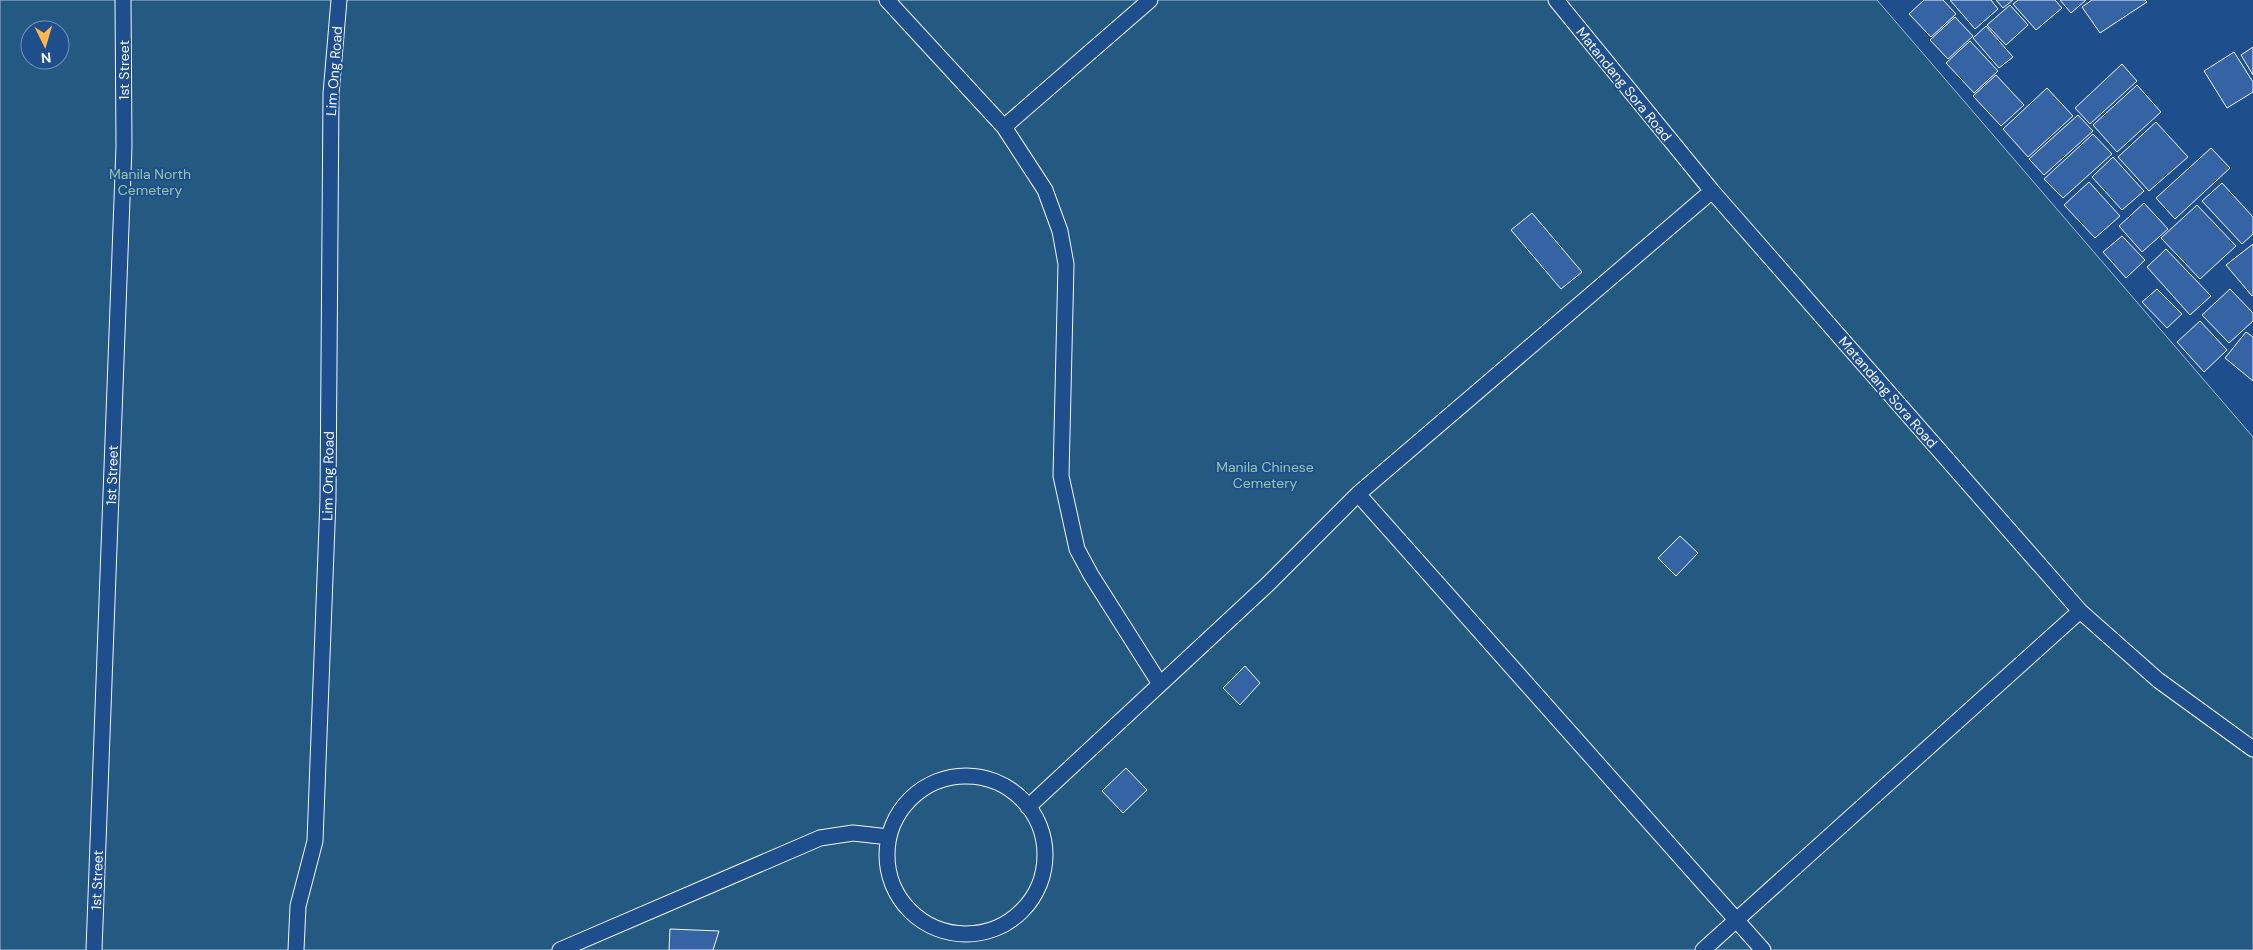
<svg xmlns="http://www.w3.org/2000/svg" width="2253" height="950" font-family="'DM Sans',sans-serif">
<rect width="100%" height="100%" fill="#1f4e8c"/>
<!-- green -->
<path fill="#245a82" stroke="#a8bbd7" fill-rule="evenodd" d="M0 0H1877L2253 437V950H0ZM30 30H60V60H30Z"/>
<!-- building -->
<path fill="#3563a3" stroke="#f2f6ff" d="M1924 0H1943L1956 14 1931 37 1909 14Z
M1950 0H1991L1998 9 1975 29Z
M1996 0H2013L2003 8Z
M2018 0H2055L2062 8 2036 30 2013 4Z
M2060 0H2086L2071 13Z
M2092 0H2145L2147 2 2100 33 2082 7Z
M2010 5 2028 25 2006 45 1987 25Z
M1955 17 1973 36 1948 59 1930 40Z
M1986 26 2013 57 1999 68 1973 38Z
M1970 41 1998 71 1974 93 1946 63Z
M2253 47V75L2241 55Z
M2234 52 2253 82V92L2227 108 2204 71Z
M2122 64 2137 81 2090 124 2075 108Z
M1996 75 2024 105 2001 126 1973 96Z
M2137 85 2161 112 2117 152 2093 125Z
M2047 88 2073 116 2028 157 2003 129Z
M2078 115 2093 131 2044 175 2029 159Z
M2156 122 2188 157 2149 191 2118 157Z
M2093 134 2112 154 2063 198 2044 179Z
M2211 148 2230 168 2175 219 2156 198Z
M2113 157 2144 191 2122 210 2092 177Z
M2089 182 2120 216 2095 238 2064 205Z
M2222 183 2253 217V234L2242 244 2202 201Z
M2144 203 2168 229 2142 252 2119 226Z
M2197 205 2236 246 2200 279 2161 238Z
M1532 213 1582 272 1561 289 1511 230Z
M2122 236 2145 260 2126 278 2103 252Z
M2253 244V295L2252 296 2226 265Z
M2166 249 2211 296 2190 315 2147 267Z
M2157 289 2182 314 2167 328 2142 302Z
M2230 289 2253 313V321L2229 343 2202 315Z
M2200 321 2227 350 2204 372 2177 342Z
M2246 332 2253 337V381L2225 358Z
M1680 536 1698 553 1676 576 1658 558Z
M1245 666 1260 683 1240 705 1223 688Z
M1126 768 1147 790 1123 813 1102 791Z
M670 929 719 931 713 950H669Z"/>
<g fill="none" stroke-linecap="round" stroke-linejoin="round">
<!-- lane casing -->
<g stroke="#f2f6ff" stroke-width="17">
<path id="lane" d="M887 0 1004 127 1045 190 1060 231 1066 264 1061 476 1077 549 1091 575 1160 684
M1556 0 1712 191 2080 611 2158 680 2253 749
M1004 127 1150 0
M1358 494 1763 950
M887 855a79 79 0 1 1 158 0a79 79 0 1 1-158 0Z
M1028 807 1268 584 1358 494 1712 191
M94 950 124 146 123 0
M296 950 298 906 315 841 328 499 331 94 339 0
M560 950 820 838 853 833 889 837
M1703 950 2080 611"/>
</g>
<!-- lane -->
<use href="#lane" stroke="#1f4e8c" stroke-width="15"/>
</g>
<g text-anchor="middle" stroke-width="4" stroke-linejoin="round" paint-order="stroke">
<!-- street labels -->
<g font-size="14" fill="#f2f6ff" stroke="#1f4e8c">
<text transform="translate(124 70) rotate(-90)" y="5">1st Street</text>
<text transform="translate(334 71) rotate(-86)" y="5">Lim Ong Road</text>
<text transform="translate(1624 84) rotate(51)" y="5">Matandang Sora Road</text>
<text transform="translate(1888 392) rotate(49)" y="5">Matandang Sora Road</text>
<text transform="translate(112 475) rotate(-88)" y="5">1st Street</text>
<text transform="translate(328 476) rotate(-89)" y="5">Lim Ong Road</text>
<text transform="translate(97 880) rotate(-88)" y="5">1st Street</text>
</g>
<!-- park labels -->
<g font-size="14" fill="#97c8a6" stroke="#1f4e8c">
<text x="150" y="179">Manila North<tspan x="150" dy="16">Cemetery</tspan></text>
<text x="1265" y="472">Manila Chinese<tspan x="1265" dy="16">Cemetery</tspan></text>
</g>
</g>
<!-- north arrow -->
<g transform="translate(45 45) rotate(175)"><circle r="24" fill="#1f4e8c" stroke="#7391ba"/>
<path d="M0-4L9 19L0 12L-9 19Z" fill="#ffb74d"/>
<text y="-8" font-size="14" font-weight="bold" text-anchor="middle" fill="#f2f6ff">N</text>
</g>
</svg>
